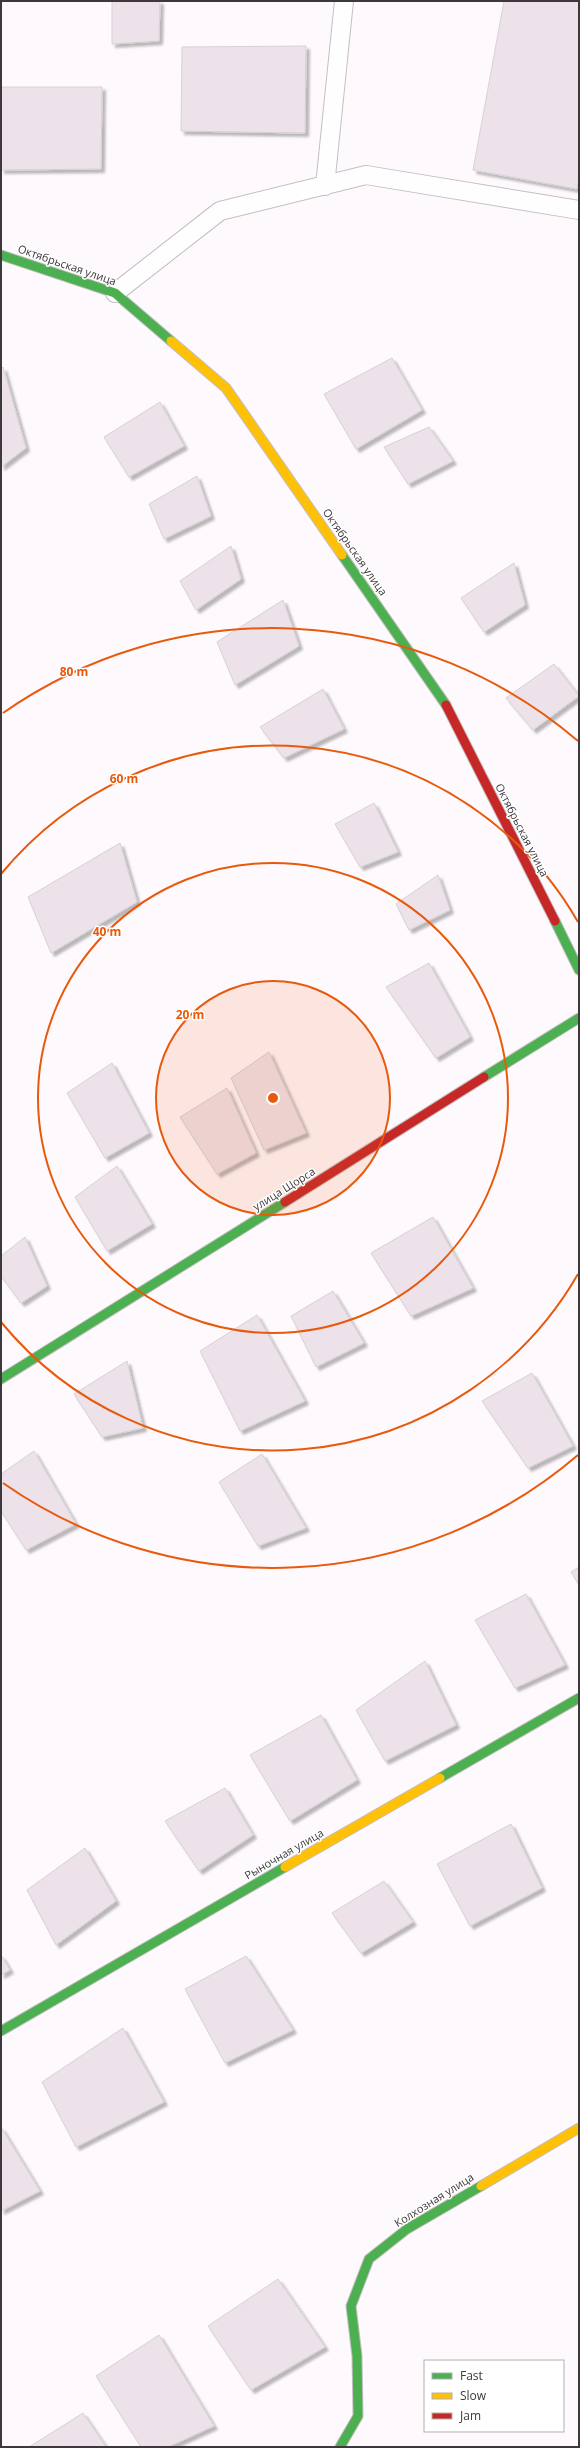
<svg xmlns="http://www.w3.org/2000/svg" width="580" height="2448" font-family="'Open Sans',sans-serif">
<defs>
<filter id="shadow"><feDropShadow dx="3.5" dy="3.5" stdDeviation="1" flood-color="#0004"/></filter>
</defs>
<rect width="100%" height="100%" fill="#fef9fc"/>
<!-- building -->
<path fill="#ede2ea" stroke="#d5d1d4" filter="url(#shadow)" d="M112 1H160L159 41 112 44Z
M504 1H579V178L577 189 473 170Z
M306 46 305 133 181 131 182 47Z
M1 87H102L101 169 1 170Z
M392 358 422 410 356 449 324 394Z
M3 367 26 448 1 467V369Z
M160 402 184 446 129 477 104 437Z
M429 427 453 461 408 484 384 447Z
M197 476 211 516 164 539 149 504Z
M231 546 241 579 196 610 180 581Z
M514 563 525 605 484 632 461 598Z
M283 600 299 646 235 685 217 642Z
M554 664 579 696 533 730 506 698Z
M323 689 344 729 284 758 260 727Z
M374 803 398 852 360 867 335 824Z
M120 843 137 902 51 953 28 897Z
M438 875 450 910 409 930 396 904Z
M429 963 470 1037 436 1058 386 987Z
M269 1052 306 1133 264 1150 231 1078Z
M112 1063 149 1133 105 1158 67 1093Z
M227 1088 256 1153 217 1174 180 1117Z
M117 1166 152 1224 107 1251 75 1197Z
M433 1217 473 1288 411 1316 371 1253Z
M25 1237 47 1286 21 1303 1 1276V1256Z
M333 1291 364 1343 316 1367 291 1316Z
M257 1315 305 1401 240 1431 200 1351Z
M127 1361 143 1428 102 1437 74 1394Z
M532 1373 573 1446 528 1468 482 1401Z
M34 1451 76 1524 26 1550 1 1511V1474Z
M262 1454 306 1528 258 1546 219 1482Z
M579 1567V1585L571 1572Z
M526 1594 565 1665 515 1688 475 1620Z
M425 1661 456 1725 385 1761 356 1710Z
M321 1715 357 1780 290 1821 250 1755Z
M225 1788 253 1835 199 1871 165 1821Z
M511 1824 542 1888 470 1926 437 1864Z
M85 1848 116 1901 56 1945 27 1890Z
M384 1881 413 1922 361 1953 332 1913Z
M1 1955 10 1970 1 1975Z
M246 1956 293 2030 225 2063 185 1989Z
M123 2028 164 2102 76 2147 42 2082Z
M1 2127 40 2191 1 2211Z
M278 2279 325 2347 251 2390 208 2326Z
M159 2335 214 2426 168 2447H141L96 2376Z
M83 2413 106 2447H29Z"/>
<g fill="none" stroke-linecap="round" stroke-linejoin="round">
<!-- lane casing -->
<g stroke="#c3bfc2" stroke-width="20">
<path id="lane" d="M325 186 344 1
M115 293 220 211 366 175 579 210"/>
</g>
<!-- fast casing -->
<g stroke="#c3bfc2" stroke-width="11">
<path id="fast" d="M1 255 115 293 171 341
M342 555 446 705
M555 921 579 970
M484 1077 579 1018
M1 1379 285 1202
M440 1778 579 1698
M1 2031 285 1867
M340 2447 358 2416 357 2356 351 2306 369 2259 407 2229 481 2186"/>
</g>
<!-- slow casing -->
<g stroke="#c3bfc2" stroke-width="11">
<path id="slow" d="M171 341 226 388 342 555
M285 1867 440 1778
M481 2186 579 2128"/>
</g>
<!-- jam casing -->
<g stroke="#c3bfc2" stroke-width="11">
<path id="jam" d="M446 705 555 921
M285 1202 484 1077"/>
</g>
<!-- lane -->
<use href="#lane" stroke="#fffeff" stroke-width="18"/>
<!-- fast -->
<use href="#fast" stroke="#4caf50" stroke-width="9"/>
<!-- slow -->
<use href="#slow" stroke="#ffc107" stroke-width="9"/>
<!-- jam -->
<use href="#jam" stroke="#c62828" stroke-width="9"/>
</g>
<!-- distance rings -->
<circle cx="273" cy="1098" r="117" fill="#e8590c" fill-opacity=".12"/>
<g fill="none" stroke="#e8590c" stroke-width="2">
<circle cx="273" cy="1098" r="117"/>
<circle cx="273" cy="1098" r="235"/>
<path d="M578 1274A352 352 0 0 1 1 1322M1 874A352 352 0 0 1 578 922"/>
<path d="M578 1455A470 470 0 0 1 3 1483M3 713A470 470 0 0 1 578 741"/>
</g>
<g text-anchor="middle" stroke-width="3" stroke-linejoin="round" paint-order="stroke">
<!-- street labels -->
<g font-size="11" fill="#3c383b" stroke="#fff">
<text transform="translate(67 265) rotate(19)" y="4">Октябрьская улица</text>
<text transform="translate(355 552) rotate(55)" y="4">Октябрьская улица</text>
<text transform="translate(522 830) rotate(63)" y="4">Октябрьская улица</text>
<text transform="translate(284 1189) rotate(-32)" y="4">улица Щорса</text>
<text transform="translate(284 1854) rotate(-30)" y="4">Рыночная улица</text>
<text transform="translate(434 2200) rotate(-32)" y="4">Колхозная улица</text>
</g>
</g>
<circle cx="273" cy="1098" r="6" fill="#e8590c" stroke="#fff" stroke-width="2"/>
<g font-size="12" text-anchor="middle" font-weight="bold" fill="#e8590c" stroke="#fff" stroke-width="3" stroke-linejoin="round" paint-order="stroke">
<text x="74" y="676">80 m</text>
<text x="124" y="783">60 m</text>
<text x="107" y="936">40 m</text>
<text x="190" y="1019">20 m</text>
</g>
<!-- border -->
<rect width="580" height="2448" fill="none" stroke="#3c383b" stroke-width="4"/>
<!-- legend -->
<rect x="424" y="2360" width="140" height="72" fill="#ffffff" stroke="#b1afb1"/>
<rect x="432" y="2373" width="20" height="6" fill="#4caf50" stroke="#b1afb1"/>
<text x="460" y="2380" font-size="12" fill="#3c383b">Fast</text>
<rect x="432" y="2393" width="20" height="6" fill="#ffc107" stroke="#b1afb1"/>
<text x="460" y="2400" font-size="12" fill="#3c383b">Slow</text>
<rect x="432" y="2413" width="20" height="6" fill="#c62828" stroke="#b1afb1"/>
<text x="460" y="2420" font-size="12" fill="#3c383b">Jam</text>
</svg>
